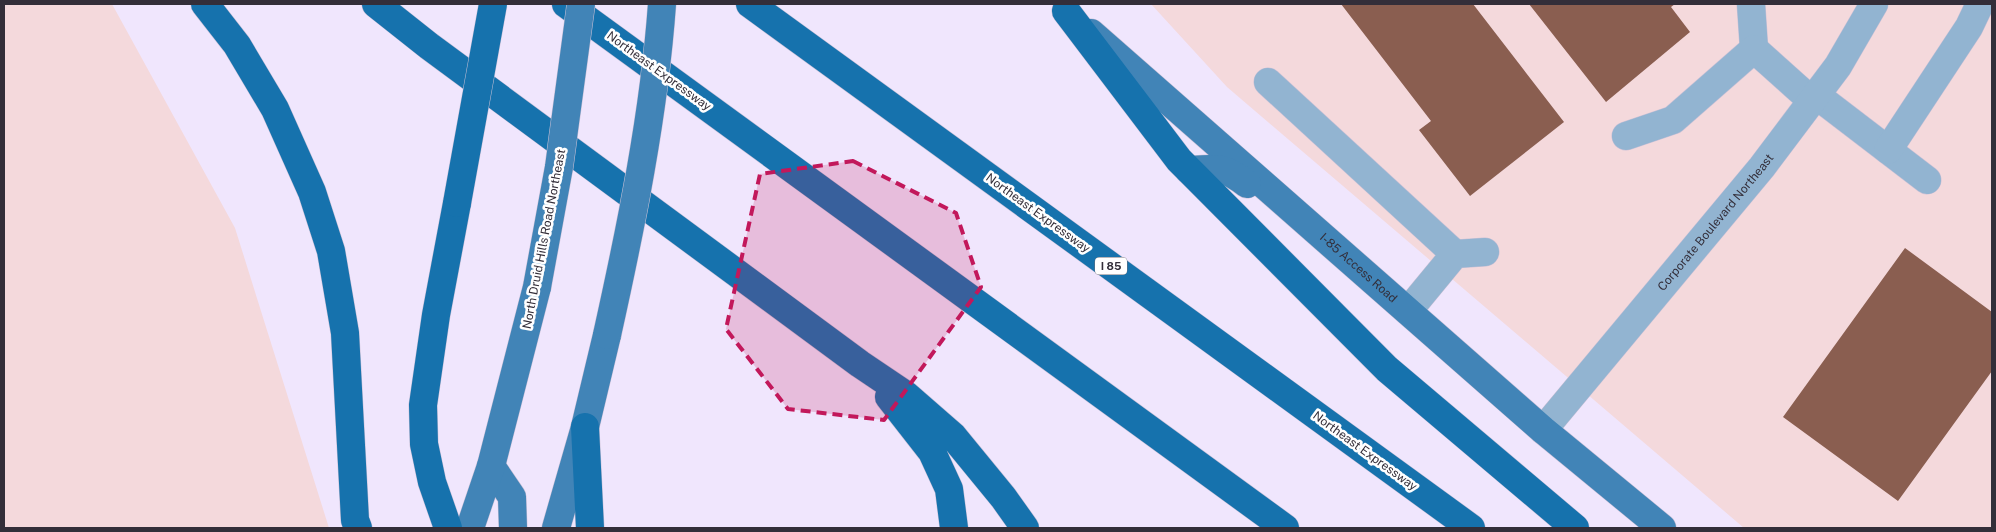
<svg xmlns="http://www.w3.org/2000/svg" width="1996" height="532" font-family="'Public Sans',sans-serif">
<rect width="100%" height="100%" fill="#f0e6fd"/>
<!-- commercial -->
<path fill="#f4d9dc" d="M4 4H112L235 228 329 528H4Z
M1151 4H1992V528H1744L1227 87Z"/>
<!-- building -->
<path fill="#8a5e50" d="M1341 4H1473L1564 122 1470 196 1419 130 1431 121Z
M1529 4H1675L1671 7 1690 32 1606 102Z
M1905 248 1992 312V371L1898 501 1783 417Z"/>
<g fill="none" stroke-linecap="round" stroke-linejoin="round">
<!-- minor casing -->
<g stroke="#cac1d6" stroke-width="29">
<g id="minor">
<path d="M1751 4 1754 49"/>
<path d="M1268 82 1455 254"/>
<path d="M1816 95 1927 180"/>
<path d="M1626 136 1673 120 1754 49 1812 101"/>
<path d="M1888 150 1969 27 1980 4"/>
<path d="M1408 311 1455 254 1485 252"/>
<path id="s1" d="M1543 430 1762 167 1838 66 1874 4"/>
</g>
</g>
<!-- major casing -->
<g stroke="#cac1d6" stroke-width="29">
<g id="major">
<path id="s2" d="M1091 33 1543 430 1662 528"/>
<path d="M1189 170C1217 168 1224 166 1247 184"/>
<path d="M491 466 512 497 513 528"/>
<path d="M470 528 491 466 537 287"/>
<path d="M556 528 585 427 607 335"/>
</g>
</g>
<!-- highway casing -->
<g stroke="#cac1d6" stroke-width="29">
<path id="highway" d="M205 4 237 45 275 109 312 192 331 251 345 333 355 520 358 528
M376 4 429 46 860 364 906 395 953 436 1003 497 1025 528
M566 4 1285 528
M750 4 1471 528
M1066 11 1179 160 1189 170 1387 369 1575 528
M889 397 932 452 949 489 954 528
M585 427 590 528
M448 528 432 482 424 444 423 405 436 315 457 203"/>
</g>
<!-- minor -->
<use href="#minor" stroke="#92b4d1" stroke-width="28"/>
<!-- major -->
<use href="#major" stroke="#4184b7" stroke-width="28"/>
<!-- highway -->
<use href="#highway" stroke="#1672ad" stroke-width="28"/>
<!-- major-bridge casing -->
<g stroke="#cac1d6" stroke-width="29" stroke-linecap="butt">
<path id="major-bridge" d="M537 287 559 167 581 4
M607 335C631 227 654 115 662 4"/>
</g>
<!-- highway-bridge casing -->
<g stroke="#cac1d6" stroke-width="29" stroke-linecap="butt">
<path id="highway-bridge" d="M457 203 493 4"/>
</g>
<!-- major-bridge -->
<use href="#major-bridge" stroke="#4184b7" stroke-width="28"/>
<!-- highway-bridge -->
<use href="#highway-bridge" stroke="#1672ad" stroke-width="28"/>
</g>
<!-- marked area -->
<path fill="#c2185b" fill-opacity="0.2" stroke="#c2185b" stroke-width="4" stroke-dasharray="10 6" stroke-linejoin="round" d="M853 161 956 213 981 287 884 420 788 409 726 329 760 174Z"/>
<g text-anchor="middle" stroke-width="5" stroke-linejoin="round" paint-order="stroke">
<!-- shield labels -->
<rect fill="#fff" stroke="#706d74" stroke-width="1" x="1095" y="257.5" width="32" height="17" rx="4"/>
<g font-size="11" font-weight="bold" fill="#332e39">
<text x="1111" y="270">I 85</text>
</g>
<!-- street labels -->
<g font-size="12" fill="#332e39" stroke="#fff">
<text transform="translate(659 71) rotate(36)" y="4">Northeast Expressway</text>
<text transform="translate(1038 213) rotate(36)" y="4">Northeast Expressway</text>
<text dy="4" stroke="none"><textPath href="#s1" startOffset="270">Corporate Boulevard Northeast</textPath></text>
<text transform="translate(544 239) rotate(-79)" y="4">North Druid Hills Road Northeast</text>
<text dy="4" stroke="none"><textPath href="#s2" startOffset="356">I-85 Access Road</textPath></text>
<text transform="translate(1365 451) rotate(36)" y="4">Northeast Expressway</text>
</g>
</g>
<!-- border -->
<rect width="1996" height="532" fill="none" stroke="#332e39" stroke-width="10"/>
</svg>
